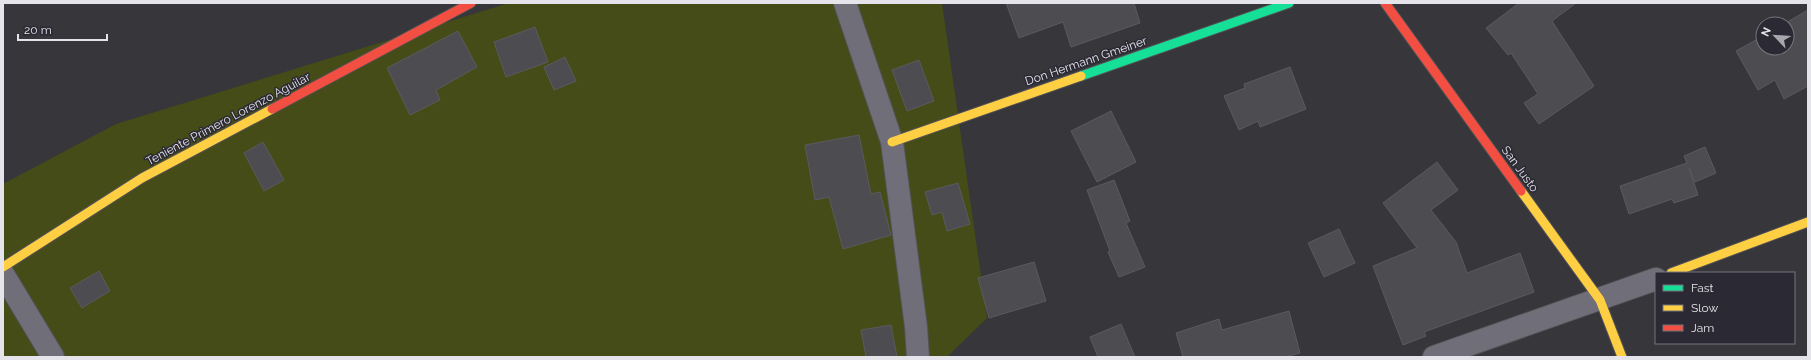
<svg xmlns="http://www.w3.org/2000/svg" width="1811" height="360" font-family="Raleway,sans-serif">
<rect width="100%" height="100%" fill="#36363b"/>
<!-- green -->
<path fill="#464c17" d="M509 3H942L987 318 947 357H3V184L116 124Z"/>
<!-- building -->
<path fill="#4d4d51" stroke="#5b5a5f" d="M1006 3H1134L1140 23 1071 47 1063 22 1019 38Z
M1519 3H1576L1552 21 1594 86 1539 124 1524 103 1538 94 1511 53 1508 55 1486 28Z
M1808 10V86L1784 99 1775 80 1758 90 1736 51 1763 36V48H1787V24H1784Z
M535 27 548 62 506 77 494 42Z
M458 31 477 67 436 90 440 100 410 115 387 68Z
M565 57 576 81 554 90 544 67Z
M919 60 934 101 907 111 892 70Z
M1290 67 1306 109 1260 127 1258 121 1239 130 1224 96 1245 88 1244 84Z
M1111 111 1136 162 1097 182 1071 131Z
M859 135 871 194 880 192 891 235 843 249 829 197 815 200 805 145Z
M263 142 284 180 264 191 244 153Z
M1705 147 1716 173 1695 182 1689 168 1698 195 1674 203 1672 199 1629 214 1620 186 1687 163 1684 156Z
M1437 162 1458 190 1431 210 1456 242 1467 273 1520 253 1534 292 1424 332 1426 336 1403 345 1373 266 1417 248 1383 203Z
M1114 180 1130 221 1126 223 1145 267 1119 277 1108 252 1110 251 1087 190Z
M958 183 970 224 947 231 942 212 932 215 925 192Z
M1339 229 1355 263 1324 277 1308 243Z
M1034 262 1046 301 989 318 978 278Z
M99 271 110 291 82 308 70 288Z
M1289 311 1300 353 1285 357H1183L1176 333 1219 319 1222 330Z
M1121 324 1135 357H1098L1090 337Z
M891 325 897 357H866L861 330Z"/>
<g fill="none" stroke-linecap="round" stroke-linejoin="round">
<!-- street casing -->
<g stroke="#535356" stroke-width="24">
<path id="street" d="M845 3 892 142 916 327 918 357
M3 274 53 357
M1434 357 1656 279"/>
</g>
<!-- fast casing -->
<g stroke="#535356" stroke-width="11">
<path id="fast" d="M1081 76 1289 3"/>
</g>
<!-- slow casing -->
<g stroke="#535356" stroke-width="11">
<path id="slow" d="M892 142 1081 76
M1521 191 1600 300 1622 357
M3 267 142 178 272 109
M1671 273 1808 222"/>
</g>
<!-- jam casing -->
<g stroke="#535356" stroke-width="11">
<path id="jam" d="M1385 3 1521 191
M272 109 471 3"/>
</g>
<!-- street -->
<use href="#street" stroke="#706e78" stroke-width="22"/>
<!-- fast -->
<use href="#fast" stroke="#16e098" stroke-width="9"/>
<!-- slow -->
<use href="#slow" stroke="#ffcf43" stroke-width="9"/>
<!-- jam -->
<use href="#jam" stroke="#f24e42" stroke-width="9"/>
</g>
<g text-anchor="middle" stroke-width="3" stroke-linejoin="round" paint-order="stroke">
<!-- street labels -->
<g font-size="12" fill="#e5e4eb" stroke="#2b2933">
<text transform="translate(1086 61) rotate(-19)" y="4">Don Hermann Gmeiner</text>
<text transform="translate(228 119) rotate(-28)" y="4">Teniente Primero Lorenzo Aguilar</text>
<text transform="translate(1520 169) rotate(54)" y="4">San Justo</text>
</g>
</g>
<!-- border -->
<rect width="1811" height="360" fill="none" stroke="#e5e4eb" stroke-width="8"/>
<!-- legend -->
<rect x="1655" y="272" width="140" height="72" fill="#2b2933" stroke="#75747d"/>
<rect x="1663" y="285" width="20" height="6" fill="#16e098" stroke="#75747d"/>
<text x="1691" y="292" font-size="12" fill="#e5e4eb">Fast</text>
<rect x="1663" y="305" width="20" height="6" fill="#ffcf43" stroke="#75747d"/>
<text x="1691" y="312" font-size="12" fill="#e5e4eb">Slow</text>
<rect x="1663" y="325" width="20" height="6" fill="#f24e42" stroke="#75747d"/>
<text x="1691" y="332" font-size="12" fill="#e5e4eb">Jam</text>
<!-- north arrow -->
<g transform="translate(1775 36) rotate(295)"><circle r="19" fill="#2b2933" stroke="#75747d"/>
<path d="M0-3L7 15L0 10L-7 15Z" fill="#a8a7ad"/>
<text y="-6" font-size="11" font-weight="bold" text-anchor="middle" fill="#e5e4eb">N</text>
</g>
<!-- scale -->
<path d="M18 34v6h89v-6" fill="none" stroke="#e5e4eb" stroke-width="2"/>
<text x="24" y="34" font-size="12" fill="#e5e4eb" stroke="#2b2933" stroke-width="3" paint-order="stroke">20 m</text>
</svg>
